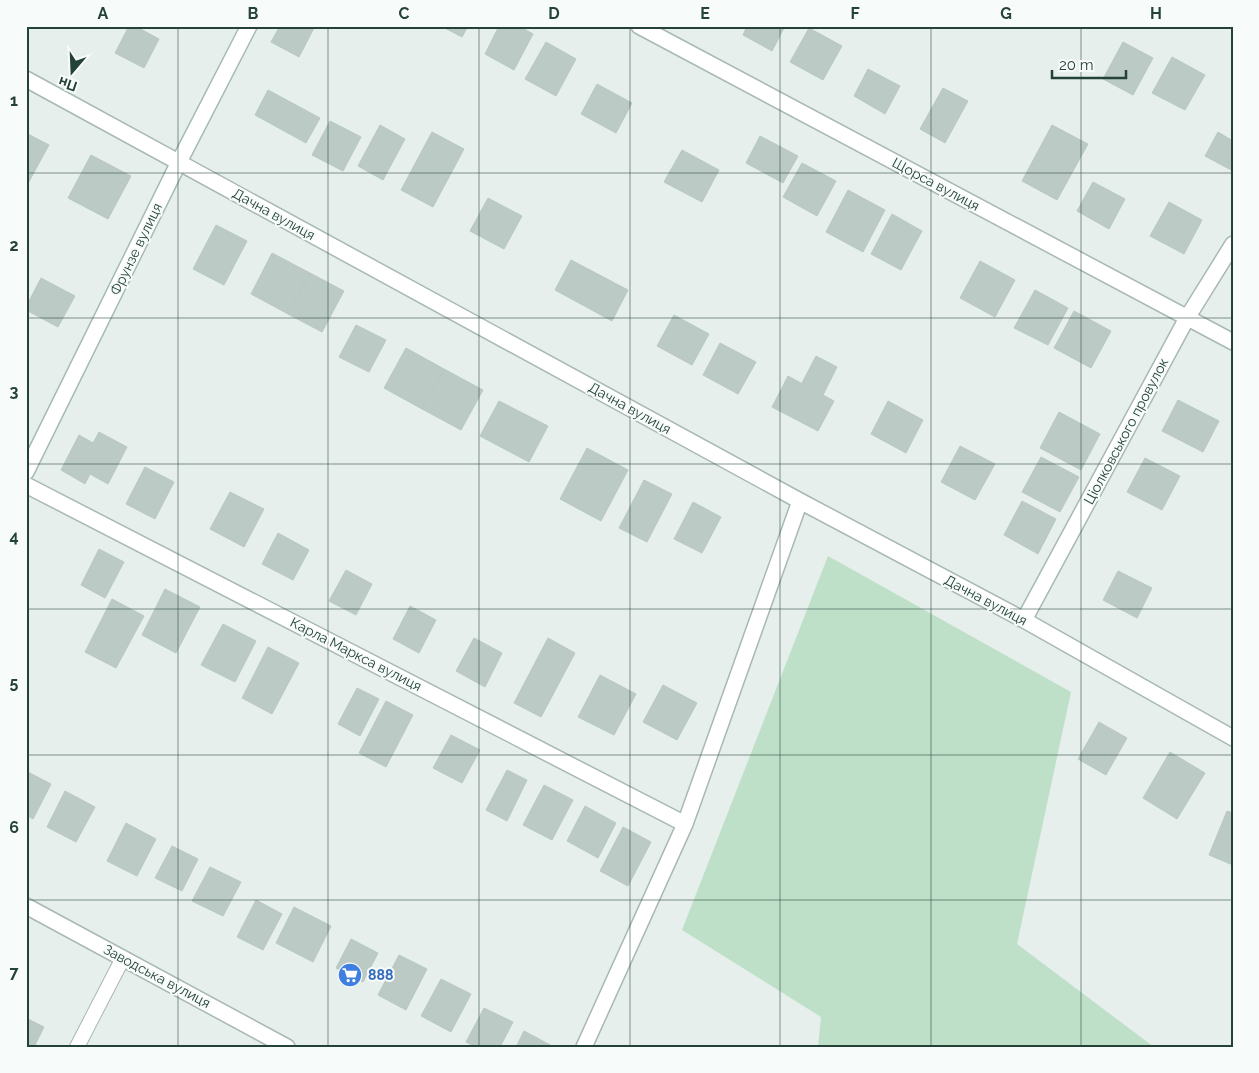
<svg xmlns="http://www.w3.org/2000/svg" width="1259" height="1073" font-family="Raleway,sans-serif">
<rect width="100%" height="100%" fill="#e6efeb"/>
<!-- green -->
<path fill="#bfe0c8" d="M828 556 1071 692 1017 944 1154 1047H818L821 1017 682 930Z"/>
<!-- building -->
<path fill="#bbcac4" stroke="#b8c9c2" d="M129 26H135L159 39 144 68 115 53Z
M280 26H315L299 57 271 42Z
M441 26H468L462 37Z
M499 26H519L533 34 514 70 485 54Z
M747 26H785L772 51 743 35Z
M809 28 842 46 823 80 790 62Z
M546 42 576 59 556 96 525 79Z
M1123 42 1153 58 1133 95 1103 79Z
M1172 57 1205 75 1185 110 1152 93Z
M868 69 900 86 885 114 854 96Z
M597 84 632 103 616 133 581 114Z
M943 88 968 101 945 143 920 129Z
M268 90 320 118 306 143 255 115Z
M330 121 361 137 343 171 312 155Z
M380 125 405 139 383 180 358 166Z
M1052 125 1088 144 1057 200 1022 181Z
M432 132 464 149 433 207 401 190Z
M1218 132 1233 141V171L1205 156Z
M26 133 49 145 26 187Z
M760 136 798 156 783 183 746 163Z
M682 150 719 170 702 202 664 182Z
M91 155 131 176 108 219 68 198Z
M802 163 836 181 817 216 783 197Z
M1093 182 1125 199 1109 229 1077 211Z
M848 190 885 210 863 252 826 232Z
M488 198 522 216 504 249 470 231Z
M1169 202 1202 220 1184 254 1150 236Z
M892 214 922 231 901 270 871 254Z
M216 225 247 241 224 285 193 269Z
M272 253 310 273 288 314 251 294Z
M571 260 628 290 612 321 555 290Z
M980 261 1015 280 995 317 960 298Z
M310 273 344 291 322 332 288 314Z
M41 278 75 296 58 327 26 310V307Z
M1035 290 1068 308 1048 345 1014 328Z
M1074 311 1111 331 1091 368 1054 348Z
M674 315 709 334 692 365 657 346Z
M356 325 386 340 369 372 339 357Z
M720 343 756 362 738 394 703 375Z
M406 348 444 369 422 409 384 388Z
M816 356 837 367 823 395 802 383Z
M444 369 483 390 461 430 422 409Z
M788 376 834 401 818 431 772 407Z
M1178 400 1219 421 1203 452 1162 431Z
M499 401 548 426 529 462 480 436Z
M888 401 923 420 906 453 871 434Z
M1059 412 1100 434 1081 470 1040 448Z
M99 432 127 447 108 484 90 474 85 484 61 470 79 435 93 443Z
M960 446 995 464 975 500 941 482Z
M587 448 628 470 601 521 560 499Z
M1041 457 1079 477 1060 512 1022 492Z
M1145 458 1180 476 1162 510 1127 492Z
M145 467 174 482 155 519 126 504Z
M644 480 672 494 647 542 619 528Z
M230 492 264 509 244 547 210 529Z
M1022 501 1056 519 1038 554 1004 535Z
M693 502 721 517 702 553 674 539Z
M278 533 309 550 293 580 262 564Z
M99 549 124 562 105 598 81 585Z
M346 570 372 584 356 615 329 601Z
M1118 571 1152 588 1137 618 1103 600Z
M165 589 200 607 176 653 142 635Z
M112 599 144 616 116 668 85 652Z
M410 606 436 620 419 653 393 639Z
M223 624 256 641 235 682 201 665Z
M474 638 502 653 485 687 456 671Z
M548 638 575 653 541 717 514 703Z
M268 647 299 663 272 714 242 698Z
M600 675 636 694 614 735 578 717Z
M663 685 697 703 677 740 643 722Z
M357 688 379 699 360 736 338 724Z
M386 701 413 715 386 767 359 753Z
M1099 722 1127 738 1106 775 1078 759Z
M451 735 480 750 462 783 433 768Z
M1170 752 1205 773 1177 819 1143 798Z
M507 770 527 780 507 821 486 810Z
M26 771 51 784 33 819 26 815Z
M544 785 573 800 552 840 523 825Z
M65 791 95 807 76 842 47 827Z
M585 806 616 823 598 858 567 841Z
M1227 811 1233 813V865L1209 855Z
M126 823 156 839 137 876 107 861Z
M623 827 651 842 628 886 600 871Z
M172 846 198 859 182 891 155 878Z
M210 867 241 882 223 916 192 901Z
M256 900 282 914 263 950 237 937Z
M294 907 331 926 313 962 276 943Z
M351 939 378 953 363 982 336 968Z
M399 955 427 969 406 1010 378 995Z
M441 979 471 994 451 1032 421 1016Z
M484 1008 513 1022 500 1047H476L466 1042Z
M26 1018 44 1027 34 1047H26Z
M524 1031 554 1047H516Z"/>
<g fill="none" stroke-linecap="round" stroke-linejoin="round">
<!-- lane casing -->
<g stroke="#a8b8b2" stroke-width="16">
<path id="lane" d="M77 1047 123 958"/>
</g>
<!-- street casing -->
<g stroke="#a8b8b2" stroke-width="18">
<path id="street" d="M639 26 1233 342
M26 79 800 501 1024 620 1233 738
M26 485 685 824
M1024 620 1187 318 1233 244
M26 906 287 1047
M584 1047 685 824 800 501"/>
</g>
<!-- secondary casing -->
<g stroke="#a4bbb3" stroke-width="18">
<path id="secondary" d="M26 472 179 162 249 26"/>
</g>
<!-- lane -->
<use href="#lane" stroke="#fff" stroke-width="14"/>
<!-- street -->
<use href="#street" stroke="#fff" stroke-width="15"/>
<!-- secondary -->
<use href="#secondary" stroke="#fff" stroke-width="15"/>
</g>
<!-- grid -->
<path fill="none" stroke="#24423a" stroke-width="1" stroke-opacity="0.55" d="M178 26V1047M328 26V1047M479 26V1047M630 26V1047M780 26V1047M931 26V1047M1081 26V1047M26 173H1233M26 318H1233M26 464H1233M26 609H1233M26 755H1233M26 900H1233"/>
<!-- icons -->
<defs>
<g id="supermarket-disc" transform="scale(1.25)"><circle r="9.5" fill="#3f7fe0" stroke="#f7fbf9"/><path d="M-6-5.5h2.5l.6 2H6L4.5 2H-2.5L-4.4-4H-6ZM-1.5 3.2a1.3 1.3 0 1 0 .1 0ZM3 3.2a1.3 1.3 0 1 0 .1 0Z" fill="#fff"/></g>
</defs>
<g fill-rule="evenodd">
<use href="#supermarket-disc" x="350" y="975"/>
</g>
<g text-anchor="middle" stroke-width="4" stroke-linejoin="round" paint-order="stroke">
<!-- street labels -->
<g font-size="14" fill="#24423a" stroke="#f7fbf9">
<text transform="translate(936 184) rotate(28)" y="5">Щорса вулиця</text>
<text transform="translate(274 214) rotate(29)" y="5">Дачна вулиця</text>
<text transform="translate(136 249) rotate(-64)" y="5">Фрунзе вулиця</text>
<text transform="translate(630 408) rotate(29)" y="5">Дачна вулиця</text>
<text transform="translate(1126 431) rotate(-62)" y="5">Ціолковського провулок</text>
<text transform="translate(986 600) rotate(28)" y="5">Дачна вулиця</text>
<text transform="translate(356 654) rotate(27)" y="5">Карла Маркса вулиця</text>
<text transform="translate(157 976) rotate(28)" y="5">Заводська вулиця</text>
</g>
<!-- shop labels -->
<g font-size="14" font-weight="bold" fill="#366cbe" stroke="#f7fbf9" text-anchor="start">
<text x="368" y="980">888</text>
</g>
</g>
<!-- border -->
<rect width="1259" height="1073" fill="none" stroke="#f7fbf9" stroke-width="55"/>
<!-- north arrow -->
<g transform="translate(72 72) rotate(199)" stroke="#f7fbf9" stroke-width="4" paint-order="stroke">
<path d="M0-4L9 19L0 12L-9 19Z" fill="#24423a"/>
<text y="-8" font-size="14" font-weight="bold" text-anchor="middle" fill="#24423a">Пн</text>
</g>
<!-- scale -->
<path d="M1052 70v8h74v-8" fill="none" stroke="#24423a" stroke-width="2.5"/>
<text x="1059" y="70" font-size="15" fill="#24423a" stroke="#f7fbf9" stroke-width="4" paint-order="stroke">20 m</text>
<rect x="28" y="28" width="1204" height="1018" fill="none" stroke="#24423a" stroke-width="2"/>
<g font-size="16" text-anchor="middle" font-weight="bold" fill="#24423a">
<text x="103" y="19">A</text>
<text x="253" y="19">B</text>
<text x="404" y="19">C</text>
<text x="554" y="19">D</text>
<text x="705" y="19">E</text>
<text x="855" y="19">F</text>
<text x="1006" y="19">G</text>
<text x="1156" y="19">H</text>
<text x="14" y="106">1</text>
<text x="14" y="251">2</text>
<text x="14" y="397">3</text>
<text x="14" y="542">4</text>
<text x="14" y="688">5</text>
<text x="14" y="833">6</text>
<text x="14" y="978">7</text>
</g>
</svg>
